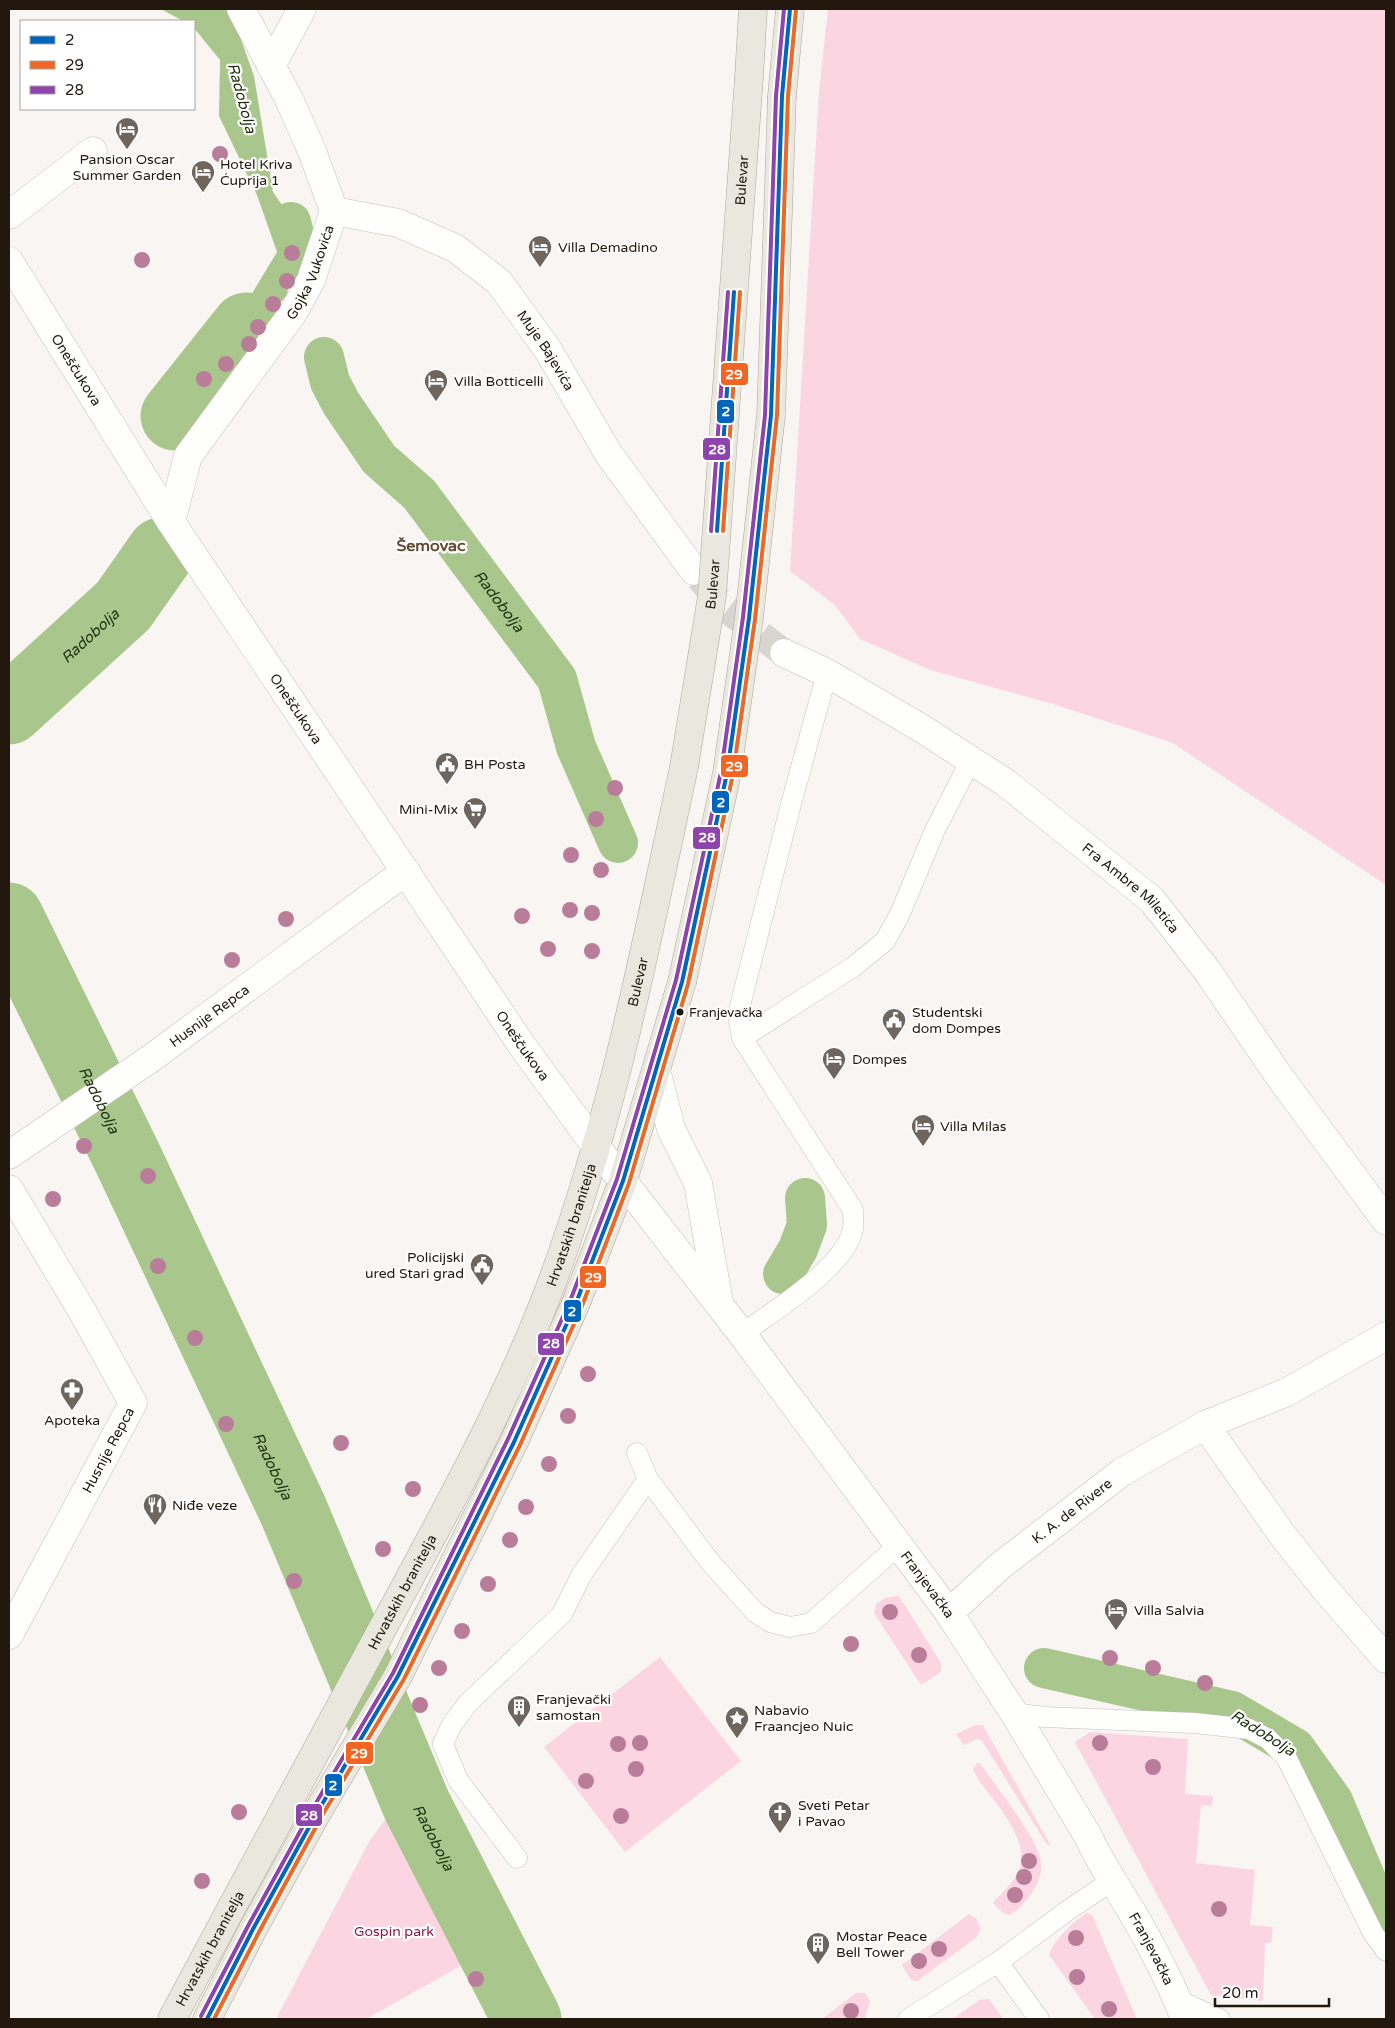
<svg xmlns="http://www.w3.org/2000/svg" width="1395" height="2028" font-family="'Varela Round',sans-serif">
<rect width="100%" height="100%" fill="#f8f5f2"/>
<!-- green -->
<path fill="#fbd6e2" d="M828 9H1386V885L1173 743 1053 704 930 670 860 639 835 605 790 571 819 92Z
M899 1596 941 1663V1672L921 1685 874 1613 876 1604 885 1598Z
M660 1657 741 1761 625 1852 544 1747Z
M975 1725H983L1051 1846 1046 1843 982 1741 977 1739 964 1745 956 1734Z
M1090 1732 1188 1739 1185 1794 1213 1796 1212 1806 1201 1805 1196 1863 1255 1870 1250 1925 1273 1927 1271 1943H1265L1263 2001 1211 1995 1075 1742Z
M977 1763H980C996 1787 1033 1832 1040 1857 1046 1879 1027 1904 1010 1915L1003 1913 993 1903C1001 1894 1011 1885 1017 1874 1035 1844 994 1802 978 1779L973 1769Z
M398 1803 480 1955 366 2019H276L370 1840Z
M1087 1913 1092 1915 1137 2019H1095L1049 1955C1055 1938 1073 1922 1087 1913Z
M969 1914 977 1919 980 1930 977 1937 917 1981 911 1980 902 1965Z
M856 1993H865L870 2001 865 2019H822Z
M989 1999 1003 2019H953L979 2000Z"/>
<!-- water -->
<path fill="#a9c78c" d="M161 9H228L233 17 254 76 273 192 297 227 287 295 195 400 175 405 229 332 277 252 257 195 219 116 220 60 194 28V21H183Z"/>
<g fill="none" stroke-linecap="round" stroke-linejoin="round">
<!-- canal -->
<g stroke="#a9c78c" stroke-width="40">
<path d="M291 222 303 270"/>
<path id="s1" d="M324 357 330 382 341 403 379 459 419 494 557 679 576 747 618 843"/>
<path d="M783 1274 798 1249 807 1225 805 1198"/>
<path d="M1044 1668 1232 1711 1295 1748 1333 1801 1379 1910 1386 1919"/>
</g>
<!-- river -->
<g stroke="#a9c78c" stroke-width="69">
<path d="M175 416 246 327"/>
<path id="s2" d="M9 710 123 606 161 552"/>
<path id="s3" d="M9 917 128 1159 293 1510 417 1806 527 2019"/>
</g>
<!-- street-tunnel -->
<path stroke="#d8d4d0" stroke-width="28" stroke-dasharray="28 14" stroke-linecap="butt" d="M700 578 724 607 784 653"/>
<!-- lane casing -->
<g stroke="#c7c0ba" stroke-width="21">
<path id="lane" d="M742 1038 853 967 885 941 899 916 935 830 971 760
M742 1334C773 1311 845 1268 853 1229 854 1223 853 1216 853 1210L742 1038 738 1014 791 804 827 673
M637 1453 648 1479 710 1562 755 1612 770 1622 790 1627 811 1623 899 1545
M1014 1713 1044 1717 1195 1723 1249 1729 1268 1739 1286 1757 1373 1933 1386 1951
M517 1858 458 1780 443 1744 451 1726 468 1703 562 1614 582 1574 648 1479
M998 1962 1039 2019
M1178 2000 1220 2019
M908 2019 998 1962 1067 1911 1113 1880"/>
</g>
<!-- street casing -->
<g stroke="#c7c0ba" stroke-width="29">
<g id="street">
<path d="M271 66 302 9"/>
<path id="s4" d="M334 211 398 223 455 248 499 282 548 350 608 453 694 571"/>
<path d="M9 215 93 151"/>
<path id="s5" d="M9 261 171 522 523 1047 597 1148 742 1334 949 1613 1014 1713 1088 1836C1100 1863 1117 1887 1132 1912 1152 1946 1171 1983 1185 2019"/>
<path id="s6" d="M171 522 188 456 293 313 311 280 334 211 312 151 289 99 241 9"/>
<path id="s7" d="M784 653 827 673 921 728 1006 783 1152 900 1208 972 1279 1076 1386 1221"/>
<path d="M656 1070 671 1129 698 1183 719 1303"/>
<path id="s8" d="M9 1155 150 1059 406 871"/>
<path d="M9 1189 81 1309 133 1403 9 1635"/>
<path d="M1205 1425 1281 1533 1325 1589 1386 1659"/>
<path id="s9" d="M949 1613 1000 1566 1122 1472 1205 1425 1287 1392 1386 1336"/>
</g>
</g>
<!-- primary casing -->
<g stroke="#ada794" stroke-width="29">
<g id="primary">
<path d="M749 77 753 9"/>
<path d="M782 96 790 9"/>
<path id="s10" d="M172 2019C245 1882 319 1746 393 1609 449 1505 507 1400 549 1290 613 1121 646 943 684 767"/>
<path d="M207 2019 253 1929 318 1811 398 1676 514 1442 576 1303 623 1181 682 982"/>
</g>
</g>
<!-- lane -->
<use href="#lane" stroke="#fefefd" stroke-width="20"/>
<!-- street -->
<use href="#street" stroke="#fefefd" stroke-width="28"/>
<!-- primary -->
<use href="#primary" stroke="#eae7de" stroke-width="28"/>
<!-- primary-bridge casing -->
<g stroke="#ada794" stroke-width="29" stroke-linecap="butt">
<g id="primary-bridge">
<path id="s11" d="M684 767 712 596 749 77"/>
<path d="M682 982 727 773 749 618 771 415 782 96"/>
</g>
</g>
<!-- primary-bridge -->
<use href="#primary-bridge" stroke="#eae7de" stroke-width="28"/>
<!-- bus-1 casing -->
<g stroke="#fff" stroke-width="8">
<path id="bus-1" d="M717 531 734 292
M207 2019 253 1929 318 1811 398 1676 514 1442 576 1303 623 1181 682 982 727 773 749 618 771 415 782 96 790 9"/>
</g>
<!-- bus-2 casing -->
<g stroke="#fff" stroke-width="8">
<path id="bus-2" d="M723 531 740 292
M214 2019 259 1932 323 1814 404 1679 520 1445 582 1306 629 1183 688 984 733 774 755 619 777 415 788 96 796 10"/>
</g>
<!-- bus-3 casing -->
<g stroke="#fff" stroke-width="8">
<path id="bus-3" d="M711 531 728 292
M201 2016 248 1926 313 1808 393 1673 508 1439 570 1301 617 1179 676 980 721 772 743 617 765 415 776 96 784 9"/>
</g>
<!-- bus-1 -->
<use href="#bus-1" stroke="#0065bd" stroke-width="4"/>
<!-- bus-2 -->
<use href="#bus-2" stroke="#f26522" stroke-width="4"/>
<!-- bus-3 -->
<use href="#bus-3" stroke="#8e44ad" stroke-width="4"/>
</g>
<!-- trees -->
<g fill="#b97d99">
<circle cx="220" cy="154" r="8"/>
<circle cx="292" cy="253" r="8"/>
<circle cx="142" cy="260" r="8"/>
<circle cx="287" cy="281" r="8"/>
<circle cx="273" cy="304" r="8"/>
<circle cx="258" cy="327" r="8"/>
<circle cx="249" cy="344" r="8"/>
<circle cx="226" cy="364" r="8"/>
<circle cx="204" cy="379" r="8"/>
<circle cx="615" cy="788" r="8"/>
<circle cx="596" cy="819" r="8"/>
<circle cx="571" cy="855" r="8"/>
<circle cx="601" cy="870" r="8"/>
<circle cx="570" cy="910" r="8"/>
<circle cx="592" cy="913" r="8"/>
<circle cx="522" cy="916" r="8"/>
<circle cx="286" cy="919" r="8"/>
<circle cx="548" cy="949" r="8"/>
<circle cx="592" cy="951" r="8"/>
<circle cx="232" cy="960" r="8"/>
<circle cx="84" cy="1146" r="8"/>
<circle cx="148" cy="1176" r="8"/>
<circle cx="53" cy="1199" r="8"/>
<circle cx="158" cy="1266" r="8"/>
<circle cx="195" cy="1338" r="8"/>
<circle cx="588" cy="1374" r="8"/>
<circle cx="568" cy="1416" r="8"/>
<circle cx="226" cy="1424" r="8"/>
<circle cx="341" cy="1443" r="8"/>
<circle cx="549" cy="1464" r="8"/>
<circle cx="413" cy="1489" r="8"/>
<circle cx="526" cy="1507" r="8"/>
<circle cx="510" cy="1540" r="8"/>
<circle cx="383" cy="1549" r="8"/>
<circle cx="294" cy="1581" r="8"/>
<circle cx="488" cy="1584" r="8"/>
<circle cx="890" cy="1612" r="8"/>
<circle cx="462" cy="1631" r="8"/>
<circle cx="851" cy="1644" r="8"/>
<circle cx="919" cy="1655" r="8"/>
<circle cx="1110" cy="1658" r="8"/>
<circle cx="439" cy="1668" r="8"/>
<circle cx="1153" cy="1668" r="8"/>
<circle cx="1205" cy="1683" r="8"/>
<circle cx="420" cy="1705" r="8"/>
<circle cx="640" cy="1743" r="8"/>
<circle cx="1100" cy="1743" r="8"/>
<circle cx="618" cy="1744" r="8"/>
<circle cx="1153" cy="1767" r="8"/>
<circle cx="636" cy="1769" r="8"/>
<circle cx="586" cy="1781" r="8"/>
<circle cx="239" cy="1812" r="8"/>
<circle cx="621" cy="1816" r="8"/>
<circle cx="1029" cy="1861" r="8"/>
<circle cx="1024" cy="1877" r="8"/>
<circle cx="202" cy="1881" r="8"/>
<circle cx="1015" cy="1895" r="8"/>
<circle cx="1219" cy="1909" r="8"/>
<circle cx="1076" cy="1938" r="8"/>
<circle cx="939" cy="1949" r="8"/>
<circle cx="919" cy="1961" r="8"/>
<circle cx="1077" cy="1977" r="8"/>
<circle cx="476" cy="1979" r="8"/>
<circle cx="1109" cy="2009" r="8"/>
<circle cx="851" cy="2011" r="8"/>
</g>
<!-- icons -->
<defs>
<g id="hotel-pin" transform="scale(1.25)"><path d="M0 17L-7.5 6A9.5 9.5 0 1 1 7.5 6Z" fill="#6d655e" stroke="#fff"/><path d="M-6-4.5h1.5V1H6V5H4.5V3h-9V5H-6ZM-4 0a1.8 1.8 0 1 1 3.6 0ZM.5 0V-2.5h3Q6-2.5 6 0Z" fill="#fff"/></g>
<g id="civic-pin" transform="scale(1.25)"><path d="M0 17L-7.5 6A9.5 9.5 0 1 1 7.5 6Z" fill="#6d655e" stroke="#fff"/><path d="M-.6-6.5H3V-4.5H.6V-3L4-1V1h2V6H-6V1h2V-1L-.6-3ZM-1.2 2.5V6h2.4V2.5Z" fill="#fff"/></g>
<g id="supermarket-pin" transform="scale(1.25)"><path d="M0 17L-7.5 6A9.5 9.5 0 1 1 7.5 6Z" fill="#6d655e" stroke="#fff"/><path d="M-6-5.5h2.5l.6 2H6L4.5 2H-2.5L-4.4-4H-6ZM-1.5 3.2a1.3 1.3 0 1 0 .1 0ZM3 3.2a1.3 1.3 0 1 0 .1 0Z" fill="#fff"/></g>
<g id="pharmacy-pin" transform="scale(1.25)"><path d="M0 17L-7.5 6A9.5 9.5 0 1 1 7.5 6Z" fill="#6d655e" stroke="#fff"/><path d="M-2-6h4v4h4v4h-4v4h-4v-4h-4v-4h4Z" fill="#fff"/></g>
<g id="restaurant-pin" transform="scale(1.25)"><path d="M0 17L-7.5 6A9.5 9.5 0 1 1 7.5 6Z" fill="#6d655e" stroke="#fff"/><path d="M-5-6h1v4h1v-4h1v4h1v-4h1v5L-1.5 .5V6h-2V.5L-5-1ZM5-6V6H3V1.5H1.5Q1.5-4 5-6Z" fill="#fff"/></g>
<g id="building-pin" transform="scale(1.25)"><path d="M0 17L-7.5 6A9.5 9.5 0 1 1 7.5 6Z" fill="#6d655e" stroke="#fff"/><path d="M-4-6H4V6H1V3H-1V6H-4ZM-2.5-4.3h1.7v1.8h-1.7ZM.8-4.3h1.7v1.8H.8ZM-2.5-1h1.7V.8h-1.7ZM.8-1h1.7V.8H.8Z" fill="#fff"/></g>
<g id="sight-pin" transform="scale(1.25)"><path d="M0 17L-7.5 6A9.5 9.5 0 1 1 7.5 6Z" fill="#6d655e" stroke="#fff"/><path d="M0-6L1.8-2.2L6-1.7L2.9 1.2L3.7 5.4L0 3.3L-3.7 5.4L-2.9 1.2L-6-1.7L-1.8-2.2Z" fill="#fff"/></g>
<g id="church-pin" transform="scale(1.25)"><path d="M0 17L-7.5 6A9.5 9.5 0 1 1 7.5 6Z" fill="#6d655e" stroke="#fff"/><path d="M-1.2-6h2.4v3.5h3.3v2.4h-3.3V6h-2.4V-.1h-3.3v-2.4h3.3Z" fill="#fff"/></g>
</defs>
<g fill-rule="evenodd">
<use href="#hotel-pin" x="127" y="129"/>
<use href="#hotel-pin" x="203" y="172"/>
<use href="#hotel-pin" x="540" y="247"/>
<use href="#hotel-pin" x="436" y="381"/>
<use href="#civic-pin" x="447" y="764"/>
<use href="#supermarket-pin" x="475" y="809"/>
<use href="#civic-pin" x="894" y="1020"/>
<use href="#hotel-pin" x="834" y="1059"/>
<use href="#hotel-pin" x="923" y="1126"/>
<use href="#civic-pin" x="482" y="1265"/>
<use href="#pharmacy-pin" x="72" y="1390"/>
<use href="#restaurant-pin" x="155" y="1505"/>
<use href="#hotel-pin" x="1116" y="1610"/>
<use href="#building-pin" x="519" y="1707"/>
<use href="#sight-pin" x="737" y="1718"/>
<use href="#church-pin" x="780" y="1813"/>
<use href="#building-pin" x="818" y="1944"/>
</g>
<!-- markers -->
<circle fill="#22180e" stroke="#fff" stroke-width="2" cx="680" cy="1012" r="4.5"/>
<g text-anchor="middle" stroke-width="4.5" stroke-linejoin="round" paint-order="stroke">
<!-- bus labels -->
<g font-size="13" fill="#22180e" stroke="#fff" text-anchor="start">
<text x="689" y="1017">Franjevačka</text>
</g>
<!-- poi labels -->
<g font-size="14" fill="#22180e" stroke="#fff" text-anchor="start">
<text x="127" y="164" text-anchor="middle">Pansion Oscar<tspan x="127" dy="16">Summer Garden</tspan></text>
<text x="220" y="169">Hotel Kriva<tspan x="220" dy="16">Ćuprija 1</tspan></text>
<text x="558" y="252">Villa Demadino</text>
<text x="454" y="386">Villa Botticelli</text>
<text x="464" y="769">BH Posta</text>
<text x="458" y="814" text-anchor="end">Mini-Mix</text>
<text x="912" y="1017">Studentski<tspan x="912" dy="16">dom Dompes</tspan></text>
<text x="852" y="1064">Dompes</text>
<text x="940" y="1131">Villa Milas</text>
<text x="464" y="1262" text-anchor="end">Policijski<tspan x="464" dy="16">ured Stari grad</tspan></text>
<text x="72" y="1425" text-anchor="middle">Apoteka</text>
<text x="172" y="1510">Niđe veze</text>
<text x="1134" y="1615">Villa Salvia</text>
<text x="536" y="1704">Franjevački<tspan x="536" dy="16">samostan</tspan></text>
<text x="754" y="1715">Nabavio<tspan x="754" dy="16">Fraancjeo Nuic</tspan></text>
<text x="798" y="1810">Sveti Petar<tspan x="798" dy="16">i Pavao</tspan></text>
<text x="836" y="1941">Mostar Peace<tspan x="836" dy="16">Bell Tower</tspan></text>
</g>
<!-- street labels -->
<g font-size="14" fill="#22180e" stroke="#fff">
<text dy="5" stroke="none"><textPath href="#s11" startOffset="590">Bulevar</textPath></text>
<text dy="5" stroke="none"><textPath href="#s6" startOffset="290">Gojka Vukovića</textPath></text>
<text dy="5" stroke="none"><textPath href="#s4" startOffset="266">Muje Bajevića</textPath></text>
<text dy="5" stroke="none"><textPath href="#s5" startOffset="128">Oneščukova</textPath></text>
<text dy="5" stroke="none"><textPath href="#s11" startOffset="185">Bulevar</textPath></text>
<text dy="5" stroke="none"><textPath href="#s5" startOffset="532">Oneščukova</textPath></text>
<text dy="5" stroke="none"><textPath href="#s7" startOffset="421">Fra Ambre Miletića</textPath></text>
<text dy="5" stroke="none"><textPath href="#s10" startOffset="1142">Bulevar</textPath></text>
<text dy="5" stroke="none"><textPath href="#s8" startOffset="244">Husnije Repca</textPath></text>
<text dy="5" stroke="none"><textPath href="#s5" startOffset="938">Oneščukova</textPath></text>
<text dy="5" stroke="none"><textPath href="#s10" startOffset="890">Hrvatskih branitelja</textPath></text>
<text transform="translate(108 1450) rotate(-62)" y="5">Husnije Repca</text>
<text dy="5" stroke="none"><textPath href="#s9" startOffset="160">K. A. de Rivere</textPath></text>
<text dy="5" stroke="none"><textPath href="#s5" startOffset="1612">Franjevačka</textPath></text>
<text dy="5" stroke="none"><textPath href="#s10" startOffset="485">Hrvatskih branitelja</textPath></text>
<text dy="5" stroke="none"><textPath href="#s10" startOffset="80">Hrvatskih branitelja</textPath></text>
<text dy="5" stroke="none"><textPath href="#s5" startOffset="2040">Franjevačka</textPath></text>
</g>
<!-- park labels -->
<g font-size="14" fill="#861a50" stroke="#fff">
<text x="394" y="1936">Gospin park</text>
</g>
<!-- water labels -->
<g font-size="15" font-style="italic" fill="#1e2f0d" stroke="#fff">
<text transform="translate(242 98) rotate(75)" y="5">Radobolja</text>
<text dy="5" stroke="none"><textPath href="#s1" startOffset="304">Radobolja</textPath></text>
<text dy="5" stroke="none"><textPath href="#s2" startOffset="110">Radobolja</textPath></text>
<text dy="5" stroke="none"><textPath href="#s3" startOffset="204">Radobolja</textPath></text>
<text dy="5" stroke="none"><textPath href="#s3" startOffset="609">Radobolja</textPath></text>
<text transform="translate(1263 1733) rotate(32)" y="5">Radobolja</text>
<text dy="5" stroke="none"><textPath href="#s3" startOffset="1014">Radobolja</textPath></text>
</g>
<!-- quarter labels -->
<g font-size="16" font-weight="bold" fill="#644b34" stroke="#fff">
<text x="431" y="551">Šemovac</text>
</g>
</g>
<g stroke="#fff" stroke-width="2">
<rect x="720" y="362" width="29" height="24" rx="5" fill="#f26522"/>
<rect x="716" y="399" width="19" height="25" rx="5" fill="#0065bd"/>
<rect x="702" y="437" width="29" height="24" rx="5" fill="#8e44ad"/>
<rect x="720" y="754" width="29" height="24" rx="5" fill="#f26522"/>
<rect x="711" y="790" width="19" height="24" rx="5" fill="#0065bd"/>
<rect x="692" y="826" width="29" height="24" rx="5" fill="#8e44ad"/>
<rect x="579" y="1265" width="28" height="24" rx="5" fill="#f26522"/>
<rect x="563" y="1299" width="19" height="24" rx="5" fill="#0065bd"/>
<rect x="537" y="1332" width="28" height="24" rx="5" fill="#8e44ad"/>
<rect x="345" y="1741" width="29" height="24" rx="5" fill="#f26522"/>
<rect x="324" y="1773" width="19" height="24" rx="5" fill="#0065bd"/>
<rect x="295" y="1803" width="28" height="24" rx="5" fill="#8e44ad"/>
</g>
<g font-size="14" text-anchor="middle" font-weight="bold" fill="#fff">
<text x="734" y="379">29</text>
<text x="726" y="416">2</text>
<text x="717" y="454">28</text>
<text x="734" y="771">29</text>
<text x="721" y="807">2</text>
<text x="707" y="842">28</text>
<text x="593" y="1282">29</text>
<text x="572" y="1316">2</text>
<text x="551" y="1348">28</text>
<text x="359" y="1758">29</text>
<text x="333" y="1790">2</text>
<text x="309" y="1820">28</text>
</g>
<!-- border -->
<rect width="1395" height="2028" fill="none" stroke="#22180e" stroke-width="20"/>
<!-- legend -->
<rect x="20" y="20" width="175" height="90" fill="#ffffff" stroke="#a7a39f"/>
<rect x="30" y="36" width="25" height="8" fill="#0065bd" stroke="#a7a39f"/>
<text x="65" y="45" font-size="15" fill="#22180e">2</text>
<rect x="30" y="61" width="25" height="8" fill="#f26522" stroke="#a7a39f"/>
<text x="65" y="70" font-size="15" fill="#22180e">29</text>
<rect x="30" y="86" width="25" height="8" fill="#8e44ad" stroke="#a7a39f"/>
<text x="65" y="95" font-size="15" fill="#22180e">28</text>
<!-- scale -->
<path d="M1215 1998v8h114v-8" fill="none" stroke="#22180e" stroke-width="2.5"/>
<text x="1222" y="1998" font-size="15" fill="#22180e" stroke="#ffffff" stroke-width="4" paint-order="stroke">20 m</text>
</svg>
